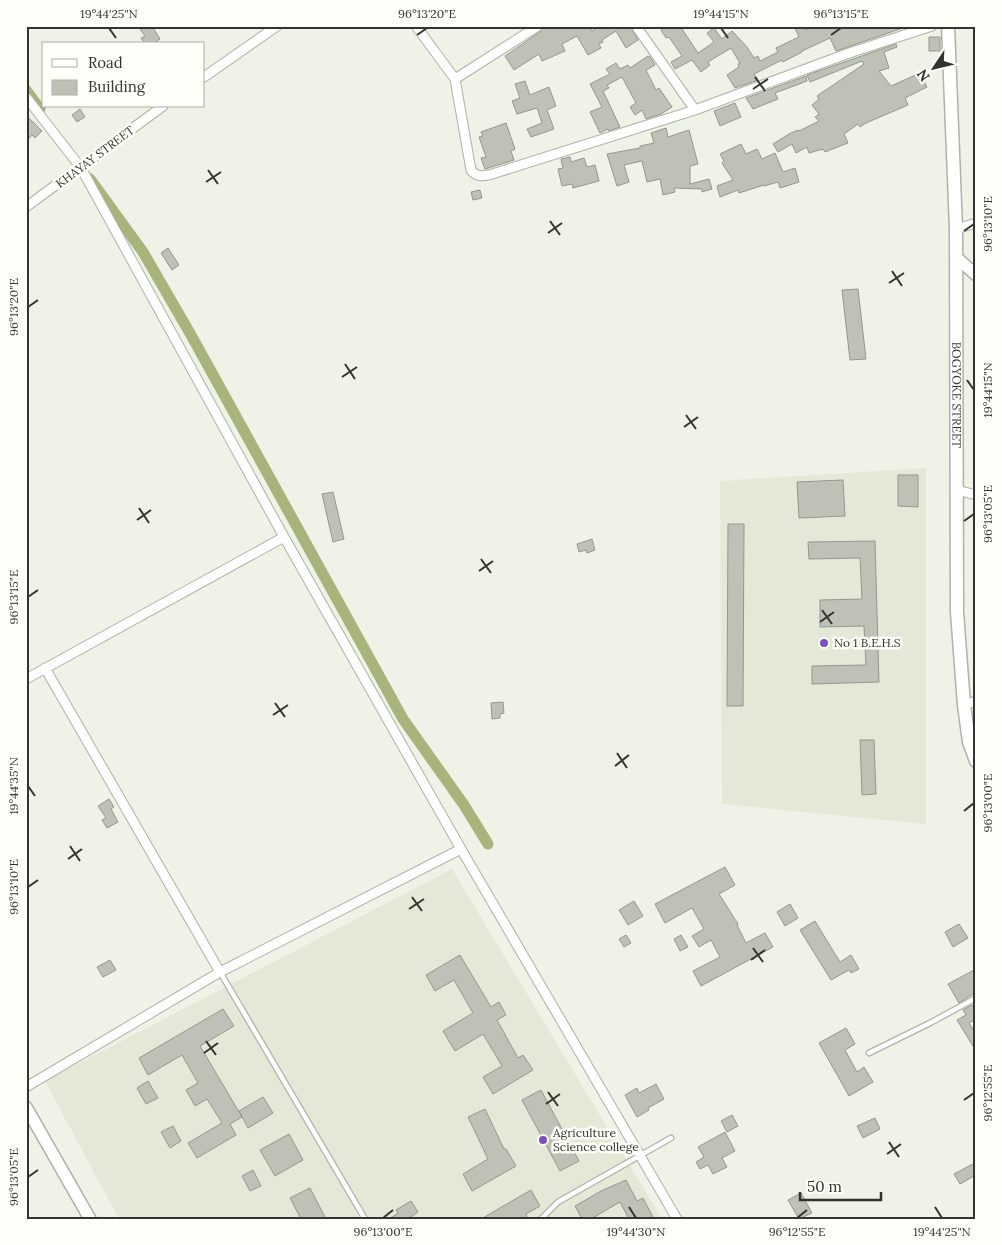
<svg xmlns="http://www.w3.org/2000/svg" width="1002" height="1245" font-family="Lora,serif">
<rect width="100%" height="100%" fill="#eff2e6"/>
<!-- built -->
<path fill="#e3e9d6" d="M926 468V824L722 804 720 481Z
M452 869 662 1219H119L45 1081Z"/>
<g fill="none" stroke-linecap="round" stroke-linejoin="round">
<!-- canal -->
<path stroke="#a7b57d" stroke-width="11" d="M26 90 40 109
M90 179 143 252 191 335 403 719 464 805 488 844"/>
</g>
<!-- building -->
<path fill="#bec2b6" stroke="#94978d" d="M138 26H152L160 39 153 44H145L141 38 145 36Z
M544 26H589L592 31 600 26H630L638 40 626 48 616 31 602 40 603 42 599 44 601 48 588 55 577 36 562 44 565 51 542 61 539 54 514 70 505 56 540 32Z
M665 26H680L698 53 714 42 707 33 714 28 722 39 732 31 747 47 754 58 758 56 760 61 778 52 776 48 799 37 794 26H804L805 30 813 26H903V28L836 51 830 38 802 51V52L783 62 782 60 754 74 758 80 735 88 727 75 739 67 738 64 740 63 731 48 708 62 710 65 701 72 692 60 675 69 671 62 682 56 669 37 666 38 661 30Z
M929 37H940V51H929Z
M896 44 897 47 884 52 889 68 879 71 891 86 920 73 927 87 905 98 908 105 866 123 860 127 858 124 844 134 848 143 825 152 823 149 809 153 807 147 796 153 792 144 778 152 773 144 789 134 798 130 799 131 819 121 815 117 819 114 812 105 819 99 817 96 864 64 862 61 810 82 807 75Z
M648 56 650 57 655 65 646 70 656 90 659 88 672 107 661 114 646 119 642 110 635 115 630 107 636 103 622 77 607 85 609 88 603 91 620 127 609 131 608 129 600 133 590 112 602 107 590 84 610 74 606 69 616 63 620 69 628 65 630 68Z
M806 76 807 81 775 93 778 99 753 109 746 98Z
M525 81 530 95 549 87 556 106 547 110 554 129 531 137 527 129 542 123 537 108 517 114 512 101 520 98 515 84Z
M735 103 741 117 720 126 714 111Z
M80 109 85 117 77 122 72 115Z
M26 115 42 131 35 138 32 135 26 142Z
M506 123 515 149 511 151 514 160 485 169 481 158 486 157 479 137 483 136 481 132Z
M666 128 668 137 689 130 698 164 690 166V184L709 179 712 189 702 192V189L674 188 675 192 663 195 660 179 647 182 642 161 624 165 629 182 617 186 607 154 640 148V146L654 143 651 133Z
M741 144 746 154 757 149 762 159 775 153 783 172 795 168 799 182 780 188 778 182 764 186V185L739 193 738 190 720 197 717 186 733 180 722 163 724 161 720 154Z
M570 157 571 162 584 158 587 167 595 165 599 181 573 188 572 184 562 186 558 169 563 168 561 159Z
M480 190 482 198 473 200 471 192Z
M168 248 179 265 172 270 161 253Z
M858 289 866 359 850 360 842 290Z
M898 475H918V507L898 506Z
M843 480 845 516 799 518 797 482Z
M333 492 344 539 333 542 322 494Z
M728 524H744L743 706H727Z
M592 539 595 550 587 553 586 550 579 552 577 544Z
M875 541 879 682 812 684V666L866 665 864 626 820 627V600L862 599 860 558 809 559 808 542Z
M503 702 504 713 500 714V718L492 719 491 703Z
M860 740H874L876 794 862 795Z
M109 799 114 807 111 809 118 822 107 828 102 820 106 818 98 806Z
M725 867 735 885 719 894 738 924 737 925 746 943 765 933 773 947 701 986 693 971 720 957 711 940 699 947 692 936 704 929 692 908 665 923 655 904Z
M634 901 643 916 628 925 619 910Z
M790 904 798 918 785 926 777 912Z
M815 921 840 962 851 955 859 969 851 973 849 970 831 980 800 930Z
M959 924 968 938 953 947 945 932Z
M626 935 631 943 624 947 619 939Z
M681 935 688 947 680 951 674 939Z
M460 955 491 1007 499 1002 506 1015 497 1020 518 1058 523 1055 533 1070 493 1094 483 1077 502 1066 483 1034 455 1051 443 1031 473 1013 454 980 435 991 426 975Z
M110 960 116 970 103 977 97 967Z
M976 969V992L959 1003 948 984Z
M972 1005 976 1011V1019L969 1023 976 1034V1051L957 1020 966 1015 963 1010Z
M223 1009 234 1026 200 1046 242 1117 230 1124 236 1135 197 1158 188 1143 222 1123 207 1099 195 1106 186 1090 198 1083 182 1055 148 1075 139 1058Z
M846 1028 855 1044 845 1050 857 1072 864 1067 873 1082 849 1096 819 1043Z
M148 1081 158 1098 146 1104 137 1088Z
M656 1084 664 1099 648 1108 649 1110 637 1117 625 1095 637 1088 639 1093Z
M541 1090 579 1161 560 1171 522 1100Z
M263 1097 273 1113 248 1128 239 1111Z
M485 1109 504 1149H506L516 1166 472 1191 463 1174 488 1159 468 1117Z
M732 1115 738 1126 727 1132 721 1121Z
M875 1118 880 1129 863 1138 857 1126Z
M173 1126 181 1141 170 1148 161 1132Z
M725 1132 735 1151 722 1158 727 1167 713 1174 708 1165 700 1169 696 1162 704 1157 698 1147Z
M289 1134 303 1160 275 1176 260 1150Z
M973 1164 976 1168V1175L960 1184 954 1174Z
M253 1170 261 1186 250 1191 242 1176Z
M626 1180 637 1201 643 1198 654 1219H629L620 1202 591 1219H582L575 1206 601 1191Z
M310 1188 326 1219H301L290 1198Z
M531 1190 540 1206 526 1214 528 1219H481Z
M801 1193 812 1213 799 1219 788 1200Z
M411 1201 418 1212 408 1219H389L398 1213 396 1210Z"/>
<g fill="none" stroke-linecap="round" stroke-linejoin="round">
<!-- service casing -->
<g stroke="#afb2a7" stroke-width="7">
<path id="service" d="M220 972 365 1219
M869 1053 930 1023 976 998
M541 1219 558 1202 671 1138"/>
</g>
<!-- minor casing -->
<g stroke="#afb2a7" stroke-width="11">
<path id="minor" d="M416 26 455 79 471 170C476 177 482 176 489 175L695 110 849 53 932 26
M636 26 695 110
M204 77 277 26
M455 79 538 26
M26 97 81 168 284 537 461 849 677 1219
M26 207 163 106
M956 229 976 223
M957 490 976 495
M45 668 220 972
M26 679 284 537
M964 705 976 701
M26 1087 220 972 461 849"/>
</g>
<!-- tertiary casing -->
<g stroke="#afb2a7" stroke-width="14">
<path id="tertiary" d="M956 257 976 275
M26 1107 90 1219"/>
</g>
<!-- secondary casing -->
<g stroke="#afb2a7" stroke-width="15">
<g id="secondary">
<path id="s1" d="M948 26 956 229 957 612 964 705 969 742 976 761"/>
</g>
</g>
<!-- service -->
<use href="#service" stroke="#fff" stroke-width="4.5"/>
<!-- minor -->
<use href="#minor" stroke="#fff" stroke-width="9"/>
<!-- tertiary -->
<use href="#tertiary" stroke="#fff" stroke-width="11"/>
<!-- secondary -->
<use href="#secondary" stroke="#fff" stroke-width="12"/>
</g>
<!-- ticks -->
<path fill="none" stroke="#33342f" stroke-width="2" d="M109 28 116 38M721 28 728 38M417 35 427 28M831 35 841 28M755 77 765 91M753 89 768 79M208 170 218 184M206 182 221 172M550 221 560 235M964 231 974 224M548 233 562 223M892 271 902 286M889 283 904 273M28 307 38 300M345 364 355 379M342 377 357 367M967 380 974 390M686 415 696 429M684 427 698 417M139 508 149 523M137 520 151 510M964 521 974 514M481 559 491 573M479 571 493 561M28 597 38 590M822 610 832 624M820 622 834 612M275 703 285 717M273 715 288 705M617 753 627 768M615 766 629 755M28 786 35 796M964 811 974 803M70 846 80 861M68 859 82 849M28 887 38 880M412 897 422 911M409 909 424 899M753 948 763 962M751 960 765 950M206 1041 216 1055M204 1053 218 1043M548 1092 558 1106M964 1100 974 1093M546 1104 560 1094M889 1142 899 1157M887 1154 901 1144M28 1177 38 1170M629 1207 636 1218M935 1207 942 1218M383 1218 393 1210M797 1218 807 1210"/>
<!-- markers -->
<g fill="#7e4bc2" stroke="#fdfff8" stroke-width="2">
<circle cx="824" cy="643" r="5"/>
<circle cx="543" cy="1140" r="5"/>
</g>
<g text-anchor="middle" stroke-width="5" stroke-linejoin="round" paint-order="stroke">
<!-- street labels -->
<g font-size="12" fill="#33342f" stroke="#fdfff8">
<text transform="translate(95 157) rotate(-37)" y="4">KHAYAY STREET</text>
<text dy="4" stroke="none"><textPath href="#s1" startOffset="369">BOGYOKE STREET</textPath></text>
</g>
<!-- poi labels -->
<g font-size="12" fill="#33342f" stroke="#fdfff8" text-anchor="start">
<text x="834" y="647">No 1 B.E.H.S</text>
<text x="553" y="1137">Agriculture<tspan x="553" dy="14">Science college</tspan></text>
</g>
</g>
<!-- border -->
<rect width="1002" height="1245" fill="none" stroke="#fdfff8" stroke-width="55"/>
<!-- legend -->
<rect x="42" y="42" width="162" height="65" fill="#fdfff8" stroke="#acaea8"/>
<rect x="52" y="59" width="25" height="8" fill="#ffffff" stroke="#acaea8"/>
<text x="88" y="68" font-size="15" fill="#33342f">Road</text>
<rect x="52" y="80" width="25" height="15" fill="#bec2b6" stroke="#acaea8"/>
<text x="88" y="92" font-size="15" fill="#33342f">Building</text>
<!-- north arrow -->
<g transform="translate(934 68) rotate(235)" stroke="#fdfff8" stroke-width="4" paint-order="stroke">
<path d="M0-4L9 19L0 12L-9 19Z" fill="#33342f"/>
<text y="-8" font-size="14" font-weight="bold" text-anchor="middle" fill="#33342f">N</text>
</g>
<!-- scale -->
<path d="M800 1192v8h81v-8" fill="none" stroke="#33342f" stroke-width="2.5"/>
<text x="807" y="1192" font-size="15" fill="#33342f" stroke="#fdfff8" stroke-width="4" paint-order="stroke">50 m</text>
<rect x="28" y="28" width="946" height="1190" fill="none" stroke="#33342f" stroke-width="2"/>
<g font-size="12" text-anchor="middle" fill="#33342f">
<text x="109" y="18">19°44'25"N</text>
<text x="427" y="18">96°13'20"E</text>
<text x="721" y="18">19°44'15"N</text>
<text x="841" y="18">96°13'15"E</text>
<text transform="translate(988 224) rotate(-90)" y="4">96°13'10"E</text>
<text transform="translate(14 307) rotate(-90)" y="4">96°13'20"E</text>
<text transform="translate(988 390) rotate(-90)" y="4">19°44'15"N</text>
<text transform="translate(988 514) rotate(-90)" y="4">96°13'05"E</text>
<text transform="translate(14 597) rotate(-90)" y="4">96°13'15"E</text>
<text transform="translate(14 786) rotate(-90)" y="4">19°44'35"N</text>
<text transform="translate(988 803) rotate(-90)" y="4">96°13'00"E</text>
<text transform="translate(14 887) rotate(-90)" y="4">96°13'10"E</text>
<text transform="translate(988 1093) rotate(-90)" y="4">96°12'55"E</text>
<text transform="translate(14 1177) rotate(-90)" y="4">96°13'05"E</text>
<text x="383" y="1236">96°13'00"E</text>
<text x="636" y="1236">19°44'30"N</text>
<text x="797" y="1236">96°12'55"E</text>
<text x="942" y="1236">19°44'25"N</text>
</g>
</svg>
